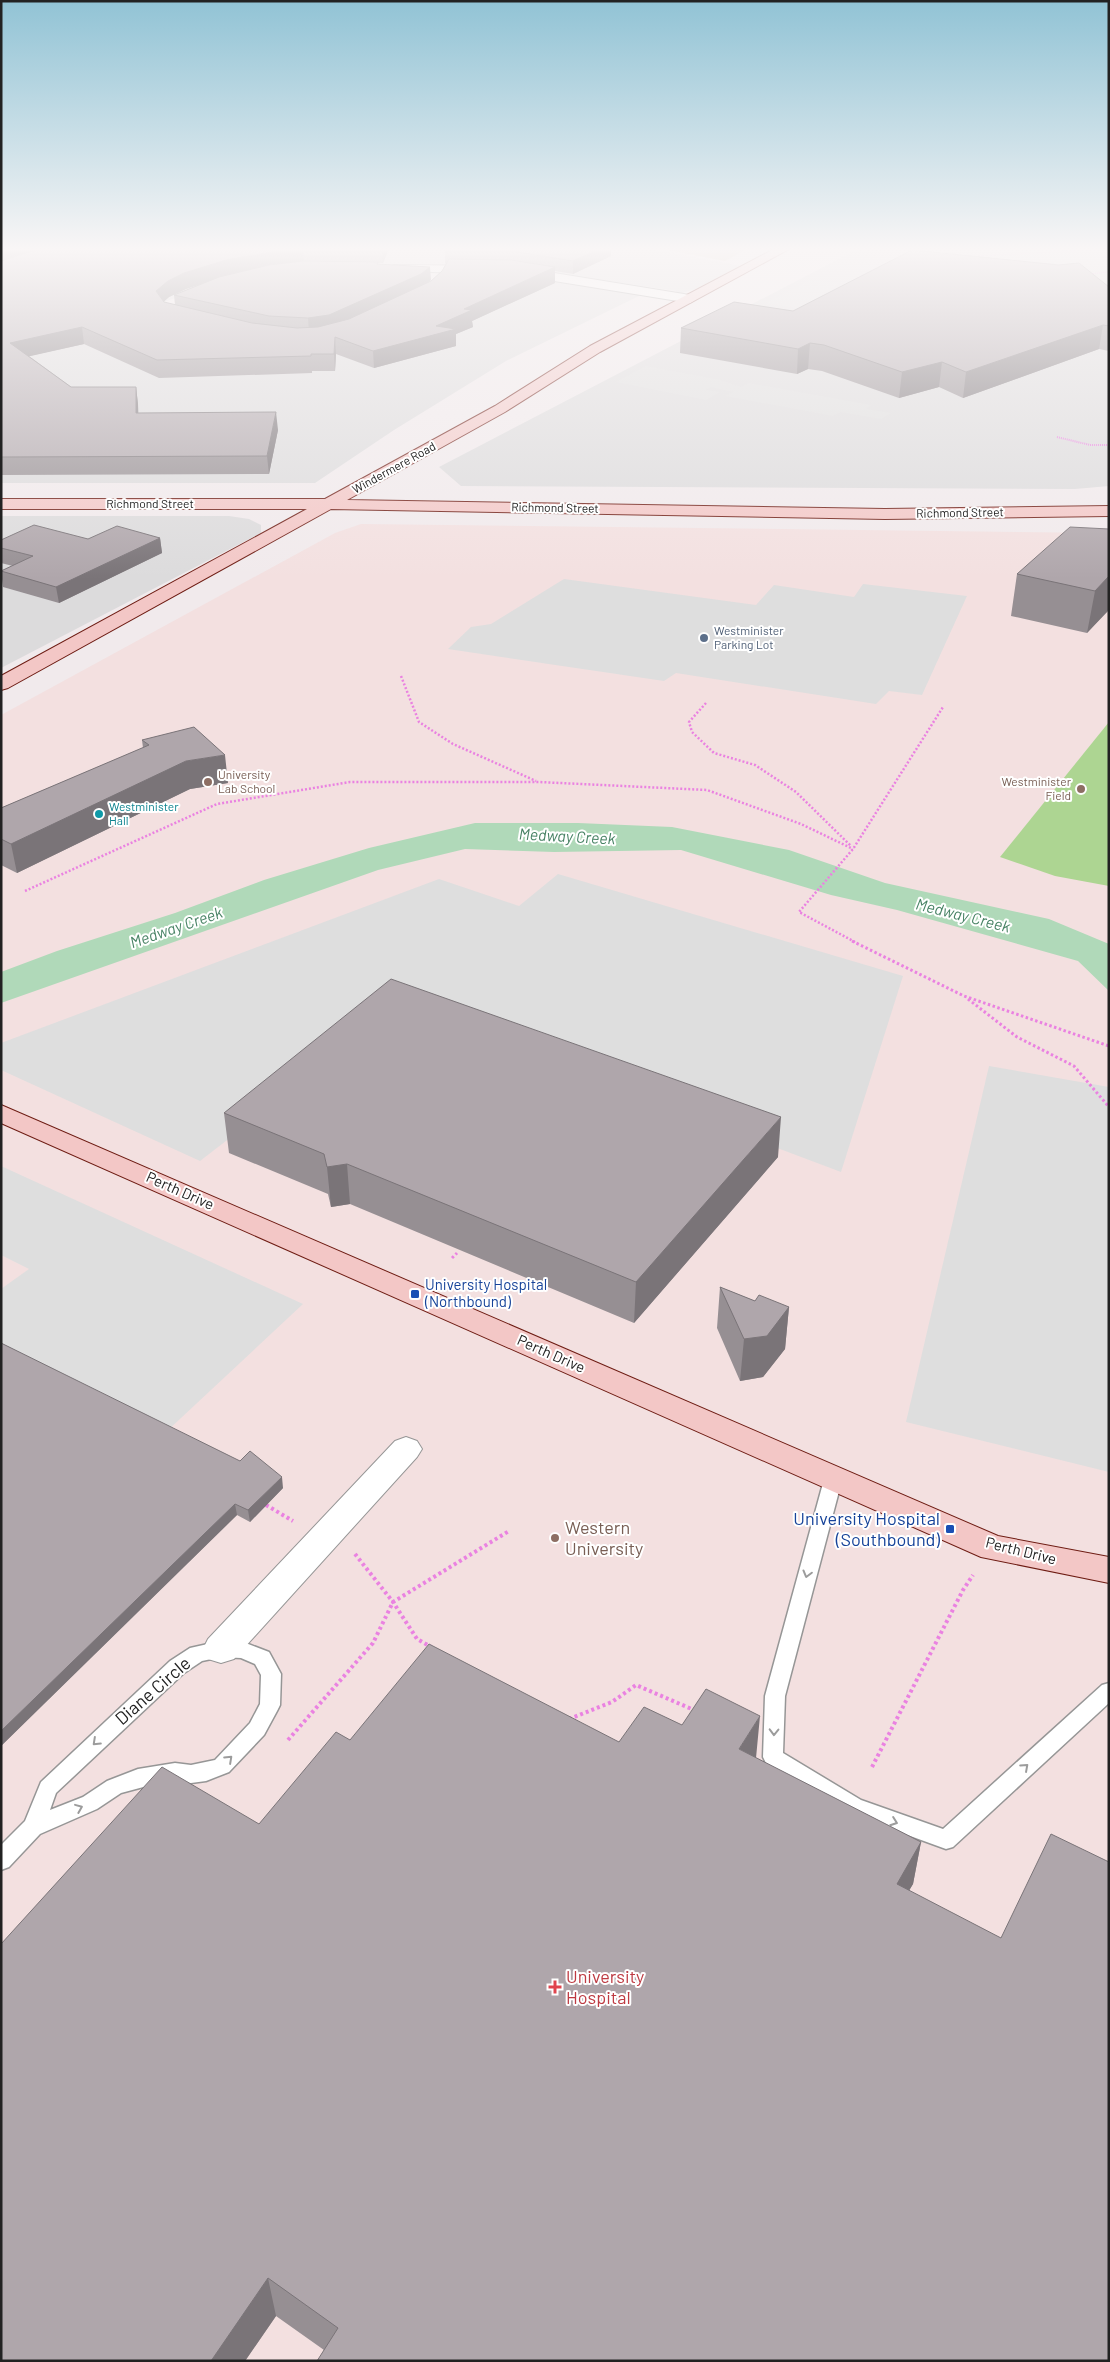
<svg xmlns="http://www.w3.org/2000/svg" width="1110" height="2362" font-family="Barlow,sans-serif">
<rect width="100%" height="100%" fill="#f1eaec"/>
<!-- residential -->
<path fill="#dcdbdc" d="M85 248H647L741 266 696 289 671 296 677 291 533 270 478 267 231 276 157 305 167 318 505 273 641 295 506 361 394 430 315 483H1V276Z
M902 248H1109V486L1075 489 461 486 439 467 854 251Z
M1 516H229L249 519 261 525V533L1 668Z"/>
<!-- education -->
<path fill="#f3e0e0" d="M361 524 1109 533V2361H1V715L335 533Z"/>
<!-- forest -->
<path fill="#cbbfa4" d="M657 248H749L725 261Z"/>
<!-- pitch -->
<path fill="#add592" d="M1109 722V886L1055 876 1000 857Z"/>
<!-- parking -->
<path fill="#dedede" d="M1100 250 1109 255V271L1000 279 969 259Z
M811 280 840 283 828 290 850 292 815 311 766 303Z
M646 366 721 380 741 387 749 383 871 405 866 409 891 413 881 419 840 412 833 416 725 396 733 392 711 387 706 390 720 392 706 400 616 382Z
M564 579 756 605 774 585 854 597 863 584 967 596 922 695 889 691 876 704 676 673 664 681 448 649 471 627 491 624Z
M558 874 903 976 841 1172 401 1006 200 1161 1 1070V1043L439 879 519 906Z
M989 1066 1109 1087V1472L906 1422Z
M1 1166 303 1304 166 1432 1 1349V1289L29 1269 1 1255Z"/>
<!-- water -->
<path fill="#b0d9b9" d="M475 823H578L672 827 789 850 885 883 1049 919 1109 944V991L1078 961 897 910 831 895 681 850 554 852 465 849 378 870 1 1003V972L57 951 175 913 264 880 369 848Z"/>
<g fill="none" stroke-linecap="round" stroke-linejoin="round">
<!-- lane casing -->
<g stroke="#969696" stroke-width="3">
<path id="lane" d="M834 1469 840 1471 843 1476 785 1696 783 1753 861 1800 943 1829 1102 1685 1109 1683V1703L953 1847 946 1849 847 1813 766 1763 763 1757 765 1696 825 1476 828 1471Z
M221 1641 243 1642 269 1652 281 1674 280 1705 277 1711 264 1735 229 1772 206 1781 191 1783 162 1782 121 1793 97 1809 40 1834 9 1867 1 1870V1845L25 1821 41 1782 170 1661 190 1648ZM221 1657 241 1658 255 1664 261 1675 260 1704 250 1723 215 1760 191 1765 175 1763 138 1769 107 1781 83 1797 50 1810 56 1793 184 1673 202 1661Z"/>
</g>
<!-- street casing -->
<g stroke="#969696" stroke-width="2">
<path id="street" d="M394 265 511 266 690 295 696 299 690 303 511 274 390 271 388 269Z
M406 1437 417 1441 422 1449 417 1457 234 1659 221 1663 208 1659 203 1649 208 1639 395 1441Z"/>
</g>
<!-- secondary casing -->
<g stroke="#6e1c13" stroke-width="2">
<path id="secondary" d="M776 248H791L600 352 505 412 347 500 885 509 1109 506V516L885 519 331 509 8 688 1 690V676L307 509H1V499H325L495 406 590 346Z
M1 1105 998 1536 1109 1557V1583L981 1557 1 1123Z"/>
</g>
<!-- path-far4 -->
<path stroke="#ea82e1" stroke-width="1" stroke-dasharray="1 1" stroke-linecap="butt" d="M977 256 1109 249
M1103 257H1109
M1089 274 1109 272"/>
<!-- path-far3 -->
<path stroke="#ea82e1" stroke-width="2" stroke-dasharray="1 1" stroke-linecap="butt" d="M1057 437 1090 445H1109"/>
<!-- path-far2 -->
<path stroke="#ea82e1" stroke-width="2.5" stroke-dasharray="2 2" stroke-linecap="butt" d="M401 676 419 722 453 744 536 781
M706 703 689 722 692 732 714 753 755 765 796 792 851 846
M25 891 217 804 350 782H539L707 790 801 824 853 849
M855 942 799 912 853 849 943 707"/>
<!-- path-far1 -->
<path stroke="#ea82e1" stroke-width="3" stroke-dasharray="2.5 2.5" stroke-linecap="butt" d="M852 941 964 996 1109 1046
M968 999 1017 1037 1074 1066 1109 1107
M452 1258 457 1253"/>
<!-- path -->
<path stroke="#ea82e1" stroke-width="4" stroke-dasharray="3 3" stroke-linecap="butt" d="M266 1505 293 1521
M355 1554 393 1602 417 1639 431 1647
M569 1719 612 1702 636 1685 694 1710
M288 1740 373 1643 393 1602 509 1531
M872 1767 963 1590 973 1575"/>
<!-- lane -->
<use href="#lane" fill="#fff" fill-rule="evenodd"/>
<!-- street -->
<use href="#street" fill="#fff" fill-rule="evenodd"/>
<!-- secondary -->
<use href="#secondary" fill="#f3c7c6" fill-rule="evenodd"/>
</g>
<!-- wall -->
<path fill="#968f93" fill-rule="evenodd" d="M1 248H389L383 263H378V264L431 280 427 282 431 281 442 271 446 264 445 263V248L611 256 573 274 555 271V283L472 321 473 327 456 334V346L374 368 336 354 335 371H312V373L159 378 84 344 29 356 71 387H136L138 404V413L278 430 269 474 1 475ZM203 283 174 295 175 305 163 302 169 297 186 289Z
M1109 287V351L1099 349 963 398 939 387 899 398 822 371 808 369 797 374 680 353 681 328 793 311Z
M1109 529 1108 610 1087 633 1011 616 1017 574Z
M160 538 162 553 59 603 3 587 1 571 13 566 1 563V540Z
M142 740 228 783 190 789 17 873 1 865V808L143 748Z
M224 1113 778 1157 634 1323 350 1204 331 1207 328 1194 229 1153Z
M720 1287 755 1301 789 1307 785 1349 763 1377 740 1381 717 1328Z
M1 1343 283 1488 250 1522 237 1515 1 1746Z
M682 1725 756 1758 921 1842 913 1884 909 1890 1109 2361 324 2350 276 2316 245 2361H1L259 1824 350 1740 619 1742Z"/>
<!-- shaded-wall -->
<path fill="#7a7478" d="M9 248H56L1 267V251Z
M296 248H303L304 262 227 276 186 289 169 297 158 307 156 291 168 281 184 273 226 260Z
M382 248H389L383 263Z
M601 248H611V256L573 274V261Z
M430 267 431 280 422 287 329 329 309 332 308 318Z
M555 267V283L472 321 473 327 456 334V346L374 368 373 351 436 326 464 309Z
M1103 325 1099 349 963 398 966 372Z
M82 327 84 344 13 360 10 343Z
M335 337 336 354 335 371 334 354Z
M810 343 808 369 797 374 798 349Z
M942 362 939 387 899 398 902 372Z
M136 387 138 404 139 431 136 413Z
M276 412 278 430 269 474 267 456Z
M160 538 162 553 59 603 56 587Z
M1109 576V610L1087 633 1095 591Z
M225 755 228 783 190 789 17 873 11 844 186 761Z
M781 1117 778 1157 634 1323 636 1282Z
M347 1164 350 1204 331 1207 327 1167Z
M789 1307 785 1349 763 1377 740 1381 744 1339Z
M282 1477 283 1488 250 1522 248 1510Z
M235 1504 237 1515 1 1746V1731Z
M760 1716 756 1758 739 1749Z
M921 1842 913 1884 889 1925 897 1884Z
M268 2278 276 2316 245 2361H211Z"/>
<!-- building -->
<path fill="#afa6ab" stroke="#7a7478" d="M1 248H9L1 251Z
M41 248H296L226 260 184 273 168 281 156 291 164 302 252 323 297 328 318 327 349 319 431 281 442 271 449 259 511 260 555 267 464 309 472 310 436 326 456 329 373 351 335 337 334 354H311V356L157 360 82 327 10 343 71 387H136V413L276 412 267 456 1 457V261Z
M445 248H601L573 261 511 251H445Z
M912 250 1059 265 1079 263 1109 287V326L1103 325 966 372 942 362 902 372 824 345 810 343 798 349 681 328 734 302 793 311Z
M303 261 378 262 377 264 430 267 421 274 329 315 308 318 269 316 174 295 219 277 269 265Z
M34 525 88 539 117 526 160 538 56 587 1 571 33 556 1 548V540Z
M1070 527 1109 529V576L1095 591 1017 574Z
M194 727 225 755 186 761 11 844 1 839V808L149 745 142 740Z
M391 979 781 1117 636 1282 347 1164 327 1167 324 1154 224 1113Z
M720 1287 755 1301 759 1295 789 1307 767 1336 744 1339Z
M1 1343 240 1461 250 1451 282 1477 248 1510 235 1504 1 1731Z
M429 1644 619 1742 644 1707 682 1725 706 1689 760 1716 739 1749 921 1842 897 1884 1001 1938 1051 1834 1109 1862V2361H317L338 2328 268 2278 211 2361H1V1944L162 1767 259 1824 336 1732 350 1740Z"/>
<!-- one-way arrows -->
<defs><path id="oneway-chevron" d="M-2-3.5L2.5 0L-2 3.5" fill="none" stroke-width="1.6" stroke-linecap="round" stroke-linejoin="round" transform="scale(1.25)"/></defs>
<g stroke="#9c9c9c">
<use href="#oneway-chevron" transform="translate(807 1574) rotate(105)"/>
<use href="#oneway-chevron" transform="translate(774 1732) rotate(91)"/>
<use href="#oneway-chevron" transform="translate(96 1742) rotate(137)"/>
<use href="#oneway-chevron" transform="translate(229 1759) rotate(-43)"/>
<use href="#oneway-chevron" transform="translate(1025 1767) rotate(-42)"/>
<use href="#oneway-chevron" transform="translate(79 1808) rotate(-22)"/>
<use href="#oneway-chevron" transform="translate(894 1822) rotate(20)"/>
</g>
<!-- sky -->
<linearGradient id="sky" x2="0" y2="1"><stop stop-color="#91c3d5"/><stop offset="0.43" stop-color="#f9f6f6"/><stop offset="1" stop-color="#f9f6f6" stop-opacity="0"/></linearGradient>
<rect width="1110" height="579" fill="url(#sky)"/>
<!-- markers -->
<circle fill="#5c6f8a" stroke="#fff" stroke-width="2" cx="704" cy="638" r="5"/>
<g fill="#8d6e63" stroke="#fff" stroke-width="2">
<circle cx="208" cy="782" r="5"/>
<circle cx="1081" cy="789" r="5"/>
<circle cx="555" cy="1538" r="5"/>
</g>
<circle fill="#0f9aa8" stroke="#fff" stroke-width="2" cx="99" cy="814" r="5"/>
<g fill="#1a4fb4" stroke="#fff" stroke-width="2">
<rect x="410" y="1289" width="10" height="10" rx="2.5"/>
<rect x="945" y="1524" width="10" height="10" rx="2.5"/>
</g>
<path fill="#e0444e" stroke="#fff" stroke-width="2" d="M552.5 1979.5h5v5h5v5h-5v5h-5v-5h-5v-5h5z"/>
<g text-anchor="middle" stroke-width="4" stroke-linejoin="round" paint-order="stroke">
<!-- far-street labels -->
<g font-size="12" fill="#222" stroke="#fff">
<text transform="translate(394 468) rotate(-29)" y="4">Windermere Road</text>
<text x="150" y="508">Richmond Street</text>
<text transform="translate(555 508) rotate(1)" y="4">Richmond Street</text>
<text transform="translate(960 513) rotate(-1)" y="4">Richmond Street</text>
</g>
<!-- far-service labels -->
<g font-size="12" fill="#4e5e75" stroke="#fff" text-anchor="start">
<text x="714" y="635">Westminister<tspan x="714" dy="14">Parking Lot</tspan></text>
</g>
<!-- far-education labels -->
<g font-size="12" fill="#785e54" stroke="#fff" text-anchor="start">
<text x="218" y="779">University<tspan x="218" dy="14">Lab School</tspan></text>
<text x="1071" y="786" text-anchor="end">Westminister<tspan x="1071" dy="14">Field</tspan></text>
</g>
<!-- far-culture labels -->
<g font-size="12" fill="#0d838f" stroke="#fff" text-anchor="start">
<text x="109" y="811">Westminister<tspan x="109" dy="14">Hall</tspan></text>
</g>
<!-- street labels -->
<g font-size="15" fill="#222" stroke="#fff">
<text transform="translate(180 1191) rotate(24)" y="5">Perth Drive</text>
<text transform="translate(551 1354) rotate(24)" y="5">Perth Drive</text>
<text transform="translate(1021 1551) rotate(14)" y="5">Perth Drive</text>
</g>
<!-- transit labels -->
<g font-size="15" fill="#164399" stroke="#fff" text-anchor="start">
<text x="425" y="1290">University Hospital<tspan x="425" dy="17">(Northbound)</tspan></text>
</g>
<!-- water labels -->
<g font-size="16" font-style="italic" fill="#478264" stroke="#fff">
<text transform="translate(567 836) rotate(3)" y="6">Medway Creek</text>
<text transform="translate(963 915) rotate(14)" y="6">Medway Creek</text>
<text transform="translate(176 927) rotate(-19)" y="6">Medway Creek</text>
</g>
<!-- near-transit labels -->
<g font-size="18" fill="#164399" stroke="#fff" text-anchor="end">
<text x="940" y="1525">University Hospital<tspan x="940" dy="21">(Southbound)</tspan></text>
</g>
<!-- near-education labels -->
<g font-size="18" fill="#785e54" stroke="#fff" text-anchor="start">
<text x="565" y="1534">Western<tspan x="565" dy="21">University</tspan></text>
</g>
<!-- near-street labels -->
<g font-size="18" fill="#222" stroke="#fff">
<text transform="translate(153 1691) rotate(-41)" y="6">Diane Circle</text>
</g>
<!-- near-health labels -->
<g font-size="18" fill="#be3a42" stroke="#fff" text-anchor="start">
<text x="566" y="1983">University<tspan x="566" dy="21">Hospital</tspan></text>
</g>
</g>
<!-- border -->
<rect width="1110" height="2362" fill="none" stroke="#222222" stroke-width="5"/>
</svg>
